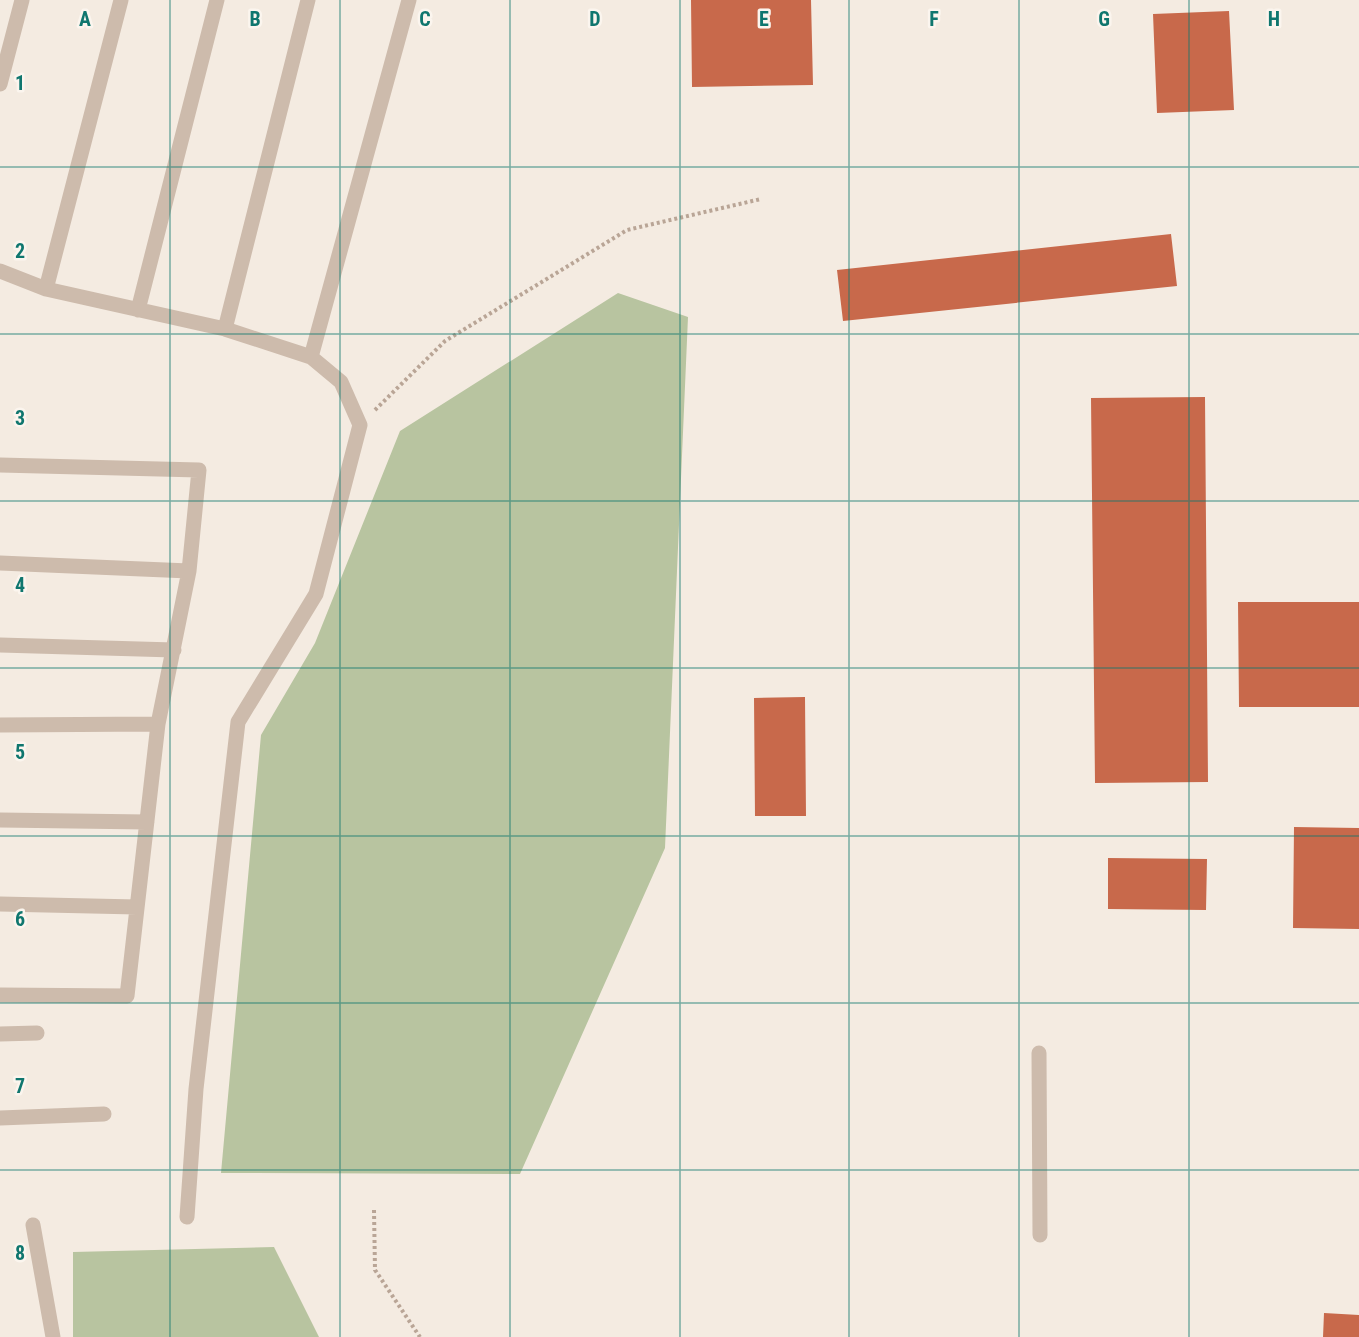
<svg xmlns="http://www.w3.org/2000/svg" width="1359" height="1337" font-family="'Roboto Condensed',sans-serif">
<rect width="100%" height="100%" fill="#f4ebe1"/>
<!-- green -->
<path fill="#b8c4a0" d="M618 293 688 317 665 848 520 1174 221 1173 261 735 315 643 400 431Z
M274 1247 319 1337H73V1252Z"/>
<!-- building -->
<path fill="#c8694b" d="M691 0H811L813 85 692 87Z
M1229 11 1234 110 1157 113 1153 14Z
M1171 234 1177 286 843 321 837 270Z
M1205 397 1208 782 1095 783 1091 398Z
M1238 602H1359V707H1239Z
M805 697 806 816H755L754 698Z
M1294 827 1359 828V929L1293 928Z
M1108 858 1207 859 1206 910 1108 909Z
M1324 1313 1359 1315V1337H1323Z"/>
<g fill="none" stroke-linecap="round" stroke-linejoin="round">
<!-- path -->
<path stroke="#b9a596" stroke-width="4" stroke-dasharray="3 3" stroke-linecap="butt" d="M375 410 445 341 627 230 761 199
M374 1210 375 1270 420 1337"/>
<!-- minor -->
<path stroke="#cdbbac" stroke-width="15" d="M0 84 22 0
M0 271 46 289 225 329 311 357 341 382 360 425 316 594 238 722 196 1089 187 1217
M46 289 121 0
M138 310 217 0
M225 329 308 0
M311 357 409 0
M0 465 199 470 189 571 158 724 127 996 0 995
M0 563 189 571
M0 645 174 650
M0 725 158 724
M0 820 147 822
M0 904 137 907
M0 1034 37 1033
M1039 1053 1040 1235
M0 1118 104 1114
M33 1225 53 1337"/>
</g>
<!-- grid -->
<path fill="none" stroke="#0f766e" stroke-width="1.5" stroke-opacity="0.55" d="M170 0V1337M340 0V1337M510 0V1337M680 0V1337M849 0V1337M1019 0V1337M1189 0V1337M0 167H1359M0 334H1359M0 501H1359M0 668H1359M0 836H1359M0 1003H1359M0 1170H1359"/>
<g font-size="20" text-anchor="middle" font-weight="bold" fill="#0f766e" stroke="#fbf5ee" stroke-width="5" stroke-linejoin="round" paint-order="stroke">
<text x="85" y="26">A</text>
<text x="255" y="26">B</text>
<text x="425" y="26">C</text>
<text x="595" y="26">D</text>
<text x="764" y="26">E</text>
<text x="934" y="26">F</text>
<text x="1104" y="26">G</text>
<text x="1274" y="26">H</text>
<text x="20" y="90">1</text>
<text x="20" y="258">2</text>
<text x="20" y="425">3</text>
<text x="20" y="592">4</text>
<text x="20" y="759">5</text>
<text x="20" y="926">6</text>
<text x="20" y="1093">7</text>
<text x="20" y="1260">8</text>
</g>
</svg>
